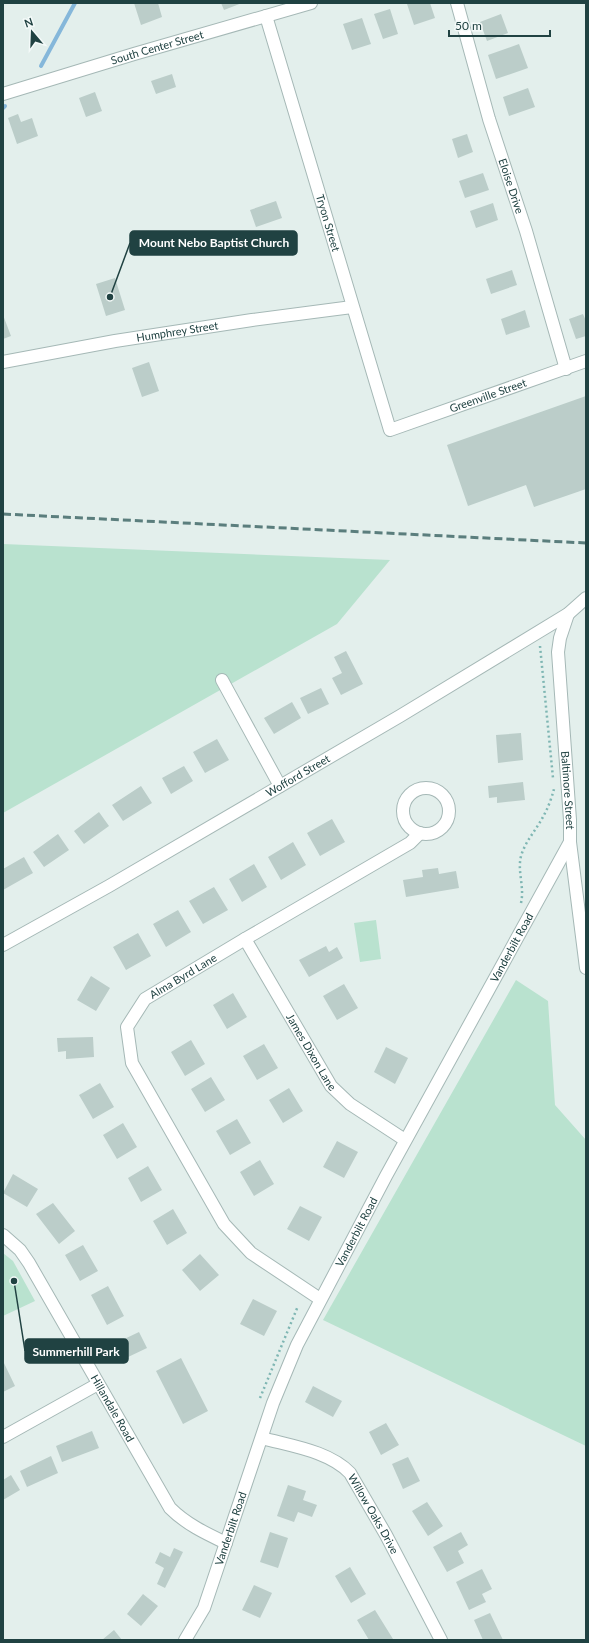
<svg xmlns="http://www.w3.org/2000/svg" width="589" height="1643" font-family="Lato,sans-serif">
<rect width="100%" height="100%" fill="#e3efec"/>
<!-- green -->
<path fill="#b9e2cf" d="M3 544 390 560 337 624 3 813Z
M376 920 381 959 360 962 354 923Z
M516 980 548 1001 555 1105 586 1140V1446L323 1320Z
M3 1253 13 1261 35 1301 3 1316Z"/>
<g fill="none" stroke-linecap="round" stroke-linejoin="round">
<!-- stream -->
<path stroke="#85b7da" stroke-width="4" d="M41 66 75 3
M3 108 5 106"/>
</g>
<!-- building -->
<path fill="#bbcdc9" d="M134 3H158L162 17 141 25Z
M221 3H242L224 10Z
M410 3H430L435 18 414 25 407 4Z
M390 9 398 34 383 39 374 14Z
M501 14 508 33 487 41 480 22Z
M362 18 371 44 352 50 343 24Z
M519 44 528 68 496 79 488 55Z
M172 74 176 87 156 94 151 81Z
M528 88 535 107 509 116 503 97Z
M95 92 102 111 86 117 79 98Z
M18 114 21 122 32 118 38 136 17 144 8 118Z
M467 134 473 152 458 158 452 139Z
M483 173 489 190 465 198 459 181Z
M276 201 282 218 256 227 250 210Z
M493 203 498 220 476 228 470 211Z
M512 270 517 285 491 294 486 279Z
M115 278 125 310 106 316 96 284Z
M525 310 530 327 506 335 501 319Z
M583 314 586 321V336L576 339 569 319Z
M3 315 11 336 3 339Z
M149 362 159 391 142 397 132 368Z
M586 396V489L534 507 526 485 468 506 447 445Z
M346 651 363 684 341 695 332 678 342 673 334 657Z
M321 688 329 704 308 714 300 698Z
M292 702 301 718 274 734 264 718Z
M521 733 523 760 498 763 496 735Z
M217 739 229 760 205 773 193 752Z
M184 766 193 781 171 794 162 778Z
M523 782 525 800 497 803V797L489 798 488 786Z
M141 786 152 803 123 821 112 805Z
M99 812 109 826 84 844 74 831Z
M332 819 345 842 320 856 307 833Z
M58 834 69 850 44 867 33 852Z
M293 842 306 865 281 880 268 857Z
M24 857 33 873 3 890V869Z
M254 864 267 887 242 902 229 879Z
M438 868 439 874 456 871 459 888 406 897 403 880 423 877 422 870Z
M214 887 228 910 203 924 189 901Z
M178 910 191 932 166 947 153 924Z
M138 933 151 956 126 970 113 947Z
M326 946 329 952 337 947 343 958 309 977 299 960Z
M91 976 110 988 96 1011 77 1000Z
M344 984 358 1008 337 1020 323 996Z
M233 993 247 1017 227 1029 213 1005Z
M93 1037 94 1057 66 1059V1051L58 1052 57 1038Z
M191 1040 205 1064 185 1076 171 1052Z
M264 1044 278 1068 257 1080 243 1056Z
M386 1047 408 1058 395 1084 374 1072Z
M211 1077 225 1100 205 1112 191 1089Z
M100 1083 114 1107 93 1119 79 1095Z
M289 1088 303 1111 283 1123 269 1100Z
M237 1119 251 1143 230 1155 216 1131Z
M123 1123 137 1147 117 1159 103 1135Z
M337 1141 358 1152 344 1178 323 1167Z
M260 1160 274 1184 254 1196 240 1172Z
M148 1166 162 1190 141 1202 128 1178Z
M13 1174 38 1189 27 1207 3 1193Z
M53 1203 75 1231 59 1244 36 1214Z
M300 1206 322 1217 309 1241 287 1229Z
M173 1209 187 1233 167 1245 153 1221Z
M83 1245 98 1271 80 1281 65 1255Z
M200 1254 219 1275 200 1291 182 1270Z
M108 1286 124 1316 107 1325 91 1295Z
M253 1299 277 1311 264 1336 240 1324Z
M139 1332 147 1348 126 1358 118 1342Z
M181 1358 208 1411 183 1424 156 1371Z
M3 1361 15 1386 3 1392Z
M313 1386 342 1401 333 1417 305 1402Z
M386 1423 399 1445 381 1455 369 1432Z
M92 1431 99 1448 62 1462 56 1446Z
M51 1456 58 1473 27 1487 20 1471Z
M408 1457 420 1481 403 1489 392 1464Z
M11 1475 20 1490 3 1500V1480Z
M288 1485 306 1491 303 1500 317 1505 312 1517 298 1512 294 1522 277 1516Z
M427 1502 443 1526 428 1536 412 1511Z
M270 1532 288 1538 278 1568 260 1562Z
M461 1532 468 1545 458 1551 464 1563 447 1572 433 1547Z
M174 1548 183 1552 165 1588 157 1584 164 1568 155 1563 160 1552 170 1557Z
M350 1567 366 1594 351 1603 335 1576Z
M482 1569 492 1589 482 1594 486 1602 469 1610 456 1582Z
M254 1585 272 1593 260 1618 242 1610Z
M143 1594 158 1606 141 1626 127 1614Z
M375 1610 393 1639 391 1640H369L357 1620Z
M490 1613 503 1640H483L474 1620Z
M114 1630 122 1640H102Z"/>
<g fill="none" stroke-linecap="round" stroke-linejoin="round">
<!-- minor casing -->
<g stroke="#a5b8b6" stroke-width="14">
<g id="minor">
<path id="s1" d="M457 3 489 119 526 231 566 369"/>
<path id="s2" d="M266 16 390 430 586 361"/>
<path id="s3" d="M3 94 134 54 311 3"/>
<path id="s4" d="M3 362 115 341 252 320 352 307"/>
<path id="s5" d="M568 614 560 638 558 652 570 820V842L586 968"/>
<path d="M222 680 280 786"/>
<circle cx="426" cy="811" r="23"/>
<path id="s6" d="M245 939 331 1086 350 1104 405 1140"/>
<path id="s7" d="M3 945 109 886 400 716 568 614 586 598"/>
<path id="s8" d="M3 1235 20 1250 29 1263 170 1508C186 1524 205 1533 226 1543"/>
<path id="s9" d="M320 1299 251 1253 224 1224 132 1063 127 1027 145 999 245 939 410 843 420 833"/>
<path d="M3 1437 98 1384"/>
<path id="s10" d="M262 1438C291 1446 329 1451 350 1473L386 1535 441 1640"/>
<path id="s11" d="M185 1640 204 1608 273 1403 297 1345 386 1176 570 842"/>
</g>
</g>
<!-- path -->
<path stroke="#7fb6b3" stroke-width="2.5" stroke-dasharray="2 3" stroke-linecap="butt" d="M540 646 553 778
M521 903C525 886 516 869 522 853 527 839 537 829 544 815 548 808 552 797 554 789
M260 1398 298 1306"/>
<!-- minor -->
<use href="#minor" stroke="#fff" stroke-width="12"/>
<!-- rail -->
<path stroke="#5b7e7d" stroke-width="3" stroke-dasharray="8 4" stroke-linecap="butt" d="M3 514 586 543"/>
</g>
<g text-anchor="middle" stroke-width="4" stroke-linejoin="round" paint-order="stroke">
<!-- street labels -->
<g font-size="11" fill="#204242" stroke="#f4faf9">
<text dy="4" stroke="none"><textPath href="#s3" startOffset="161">South Center Street</textPath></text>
<text dy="4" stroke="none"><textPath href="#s1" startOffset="191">Eloise Drive</textPath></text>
<text dy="4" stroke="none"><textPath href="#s2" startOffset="216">Tryon Street</textPath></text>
<text dy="4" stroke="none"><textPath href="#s4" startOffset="177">Humphrey Street</textPath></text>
<text dy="4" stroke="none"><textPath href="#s2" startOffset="536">Greenville Street</textPath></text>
<text dy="4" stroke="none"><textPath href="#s7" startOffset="340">Wofford Street</textPath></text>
<text dy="4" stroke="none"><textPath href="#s5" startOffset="178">Baltimore Street</textPath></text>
<text dy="4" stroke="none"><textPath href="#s11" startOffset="768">Vanderbilt Road</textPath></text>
<text dy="4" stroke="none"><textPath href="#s9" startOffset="422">Alma Byrd Lane</textPath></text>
<text dy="4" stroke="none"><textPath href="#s6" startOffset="131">James Dixon Lane</textPath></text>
<text dy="4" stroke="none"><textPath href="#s11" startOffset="444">Vanderbilt Road</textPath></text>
<text dy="4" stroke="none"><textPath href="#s8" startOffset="206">Hillandale Road</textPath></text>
<text dy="4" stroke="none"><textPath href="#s10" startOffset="143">Willow Oaks Drive</textPath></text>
<text dy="4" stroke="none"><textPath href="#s11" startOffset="121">Vanderbilt Road</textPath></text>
</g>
</g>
<!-- callouts -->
<path fill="none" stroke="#204242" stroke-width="1.5" d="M110 297L130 243M14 1281L25 1351"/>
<g fill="#204242" stroke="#f4faf9" stroke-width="1.5">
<circle cx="110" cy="297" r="4"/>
<circle cx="14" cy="1281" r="4"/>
</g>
<g fill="#204242" stroke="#204242" stroke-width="1.5">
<rect x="130" y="231" width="167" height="24" rx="4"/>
<rect x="25" y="1339" width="103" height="24" rx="4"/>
</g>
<g font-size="12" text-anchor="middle" font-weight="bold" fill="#fff">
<text x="214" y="247">Mount Nebo Baptist Church</text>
<text x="76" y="1356">Summerhill Park</text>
</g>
<!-- border -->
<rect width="589" height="1643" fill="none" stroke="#204242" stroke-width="8"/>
<!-- north arrow -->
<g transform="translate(32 32) rotate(341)" stroke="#f4faf9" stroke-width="3" paint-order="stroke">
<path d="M0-3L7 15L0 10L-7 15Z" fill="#204242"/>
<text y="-6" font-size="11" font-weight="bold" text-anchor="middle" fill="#204242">N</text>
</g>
<!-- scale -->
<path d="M449 30v6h101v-6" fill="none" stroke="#204242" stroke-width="2"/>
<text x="455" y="30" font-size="12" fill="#204242" stroke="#f4faf9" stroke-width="3" paint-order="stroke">50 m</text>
</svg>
